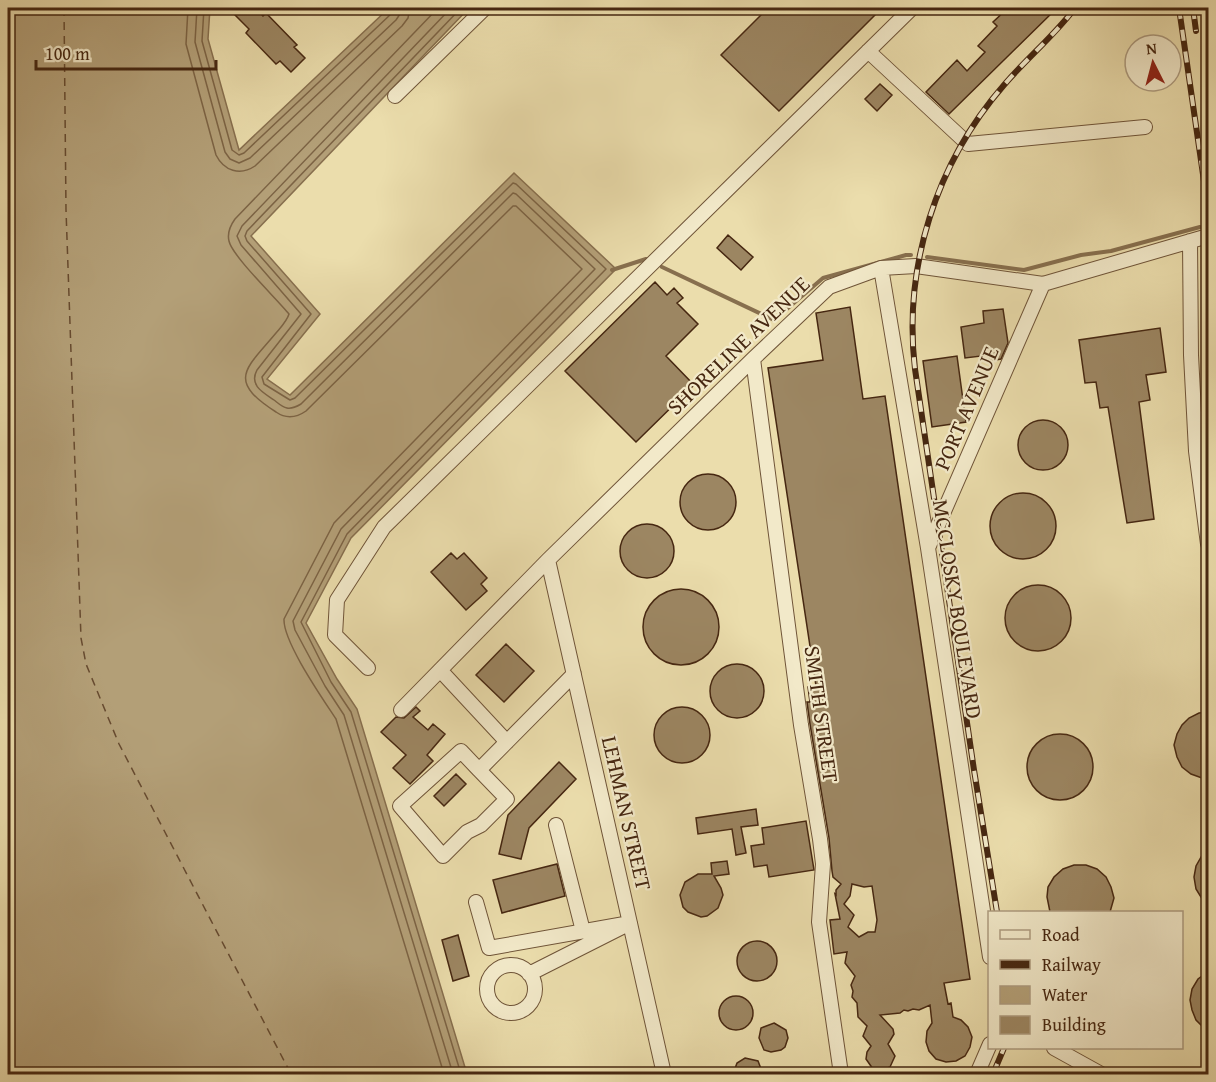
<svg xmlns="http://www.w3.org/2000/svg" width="1216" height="1082" font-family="'Gentium Book Plus',serif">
<rect width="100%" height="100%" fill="#ebddac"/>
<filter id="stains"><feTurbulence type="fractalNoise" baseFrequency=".00333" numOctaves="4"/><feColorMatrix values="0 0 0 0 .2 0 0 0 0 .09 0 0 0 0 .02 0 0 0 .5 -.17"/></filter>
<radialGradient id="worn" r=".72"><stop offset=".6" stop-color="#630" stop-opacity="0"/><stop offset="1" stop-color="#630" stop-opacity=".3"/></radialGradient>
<!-- water -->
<path fill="#b39f77" stroke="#876f4e" stroke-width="1.5" d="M8 8H210L208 39 239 150 389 8H469L251 236 320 314 267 379 290 395 514 173 616 269 351 538 306 623 337 679 357 709 467 1074H8Z"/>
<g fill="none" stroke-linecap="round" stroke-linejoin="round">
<!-- shore -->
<path stroke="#7c6344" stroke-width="1.5" d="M188 8 186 44 216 155C224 171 240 176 255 166L402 26 408 18 410 8
M197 8 195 42 225 152 230 159 239 163 250 158 396 20 400 14 401 8
M204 8 202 41 232 150 239 155 244 153 391 14 393 8
M438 8 235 219C230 226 227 233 229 241 232 256 277 299 289 314 287 321 281 327 276 333 246 369 226 380 276 412 286 419 296 418 306 411L513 206H516L582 269 334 523 284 619C283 642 323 699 336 719L444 1074
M451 8 242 226 237 236 241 245 301 314 257 370C249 385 262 392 274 400 278 403 282 407 287 408 292 409 296 407 301 404L513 193 516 194 595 269 341 529 293 621 295 630 325 686 344 715 453 1074
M461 1074 351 712 331 682 301 622 347 534 606 269 516 184 513 183 295 398 290 400 264 384 262 377 311 314 247 241 245 236 247 231 461 8"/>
<!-- stream -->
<path stroke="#876f4e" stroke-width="4" d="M927 257 1024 270 1081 255 1111 251 1200 227
M662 267 774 320 823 278 906 255H911
M612 270 646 259"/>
<!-- ferry -->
<path stroke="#674b30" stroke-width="1.5" stroke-dasharray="8 6" stroke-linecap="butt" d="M64 8 66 210 81 638 86 664 119 744 291 1074"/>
</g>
<!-- building -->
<path fill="#9c8662" stroke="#462711" stroke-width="1.5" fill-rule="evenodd" d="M228 8H255L263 16 266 13 297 45 294 47 305 58 291 72 280 61 276 64 246 33 249 29Z
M768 8H882L779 111 721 55Z
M1008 8H1057L949 114 926 92 957 60 967 71 985 52 978 46 997 26 993 22Z
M880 84 892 95 877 111 865 99Z
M728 235 753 257 741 270 717 248Z
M655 282 667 295 674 288 683 298 677 303 698 324 666 356 694 385 636 442 565 371Z
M850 307 863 399 885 396 970 979 944 983 948 1004 951 1003 953 1017 961 1020 968 1027 972 1037 970 1047 965 1056 956 1061 946 1062 936 1059 929 1051 926 1042 927 1031 932 1023 930 1005 919 1010 913 1009 908 1011 904 1010 900 1013 880 1015 893 1029 894 1034 888 1044 895 1056 890 1067 879 1071 873 1069 866 1059 867 1052 871 1046 863 1036 867 1026 858 1017 857 1003 852 997 853 991 851 985 855 976 845 963 847 952 834 954 830 920 840 919 835 894 836 895V890L841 884 833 877 832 871 829 838 810 724 807 702H810L808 687 816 686 768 368 823 360 816 313ZM852 884 864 887 872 886 877 920 875 932H868L859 937 848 927 854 915 844 904 850 896Z
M1003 309 1008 343 1001 359 990 361 989 355 965 358 961 327 984 323 983 311Z
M1160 328 1166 372 1146 375 1150 400 1139 402 1154 519 1127 523 1108 407 1100 408 1096 382 1085 383 1079 340Z
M957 356 966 422 932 427 923 361Z
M1018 445a25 25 0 1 1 50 0a25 25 0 1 1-50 0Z
M680 502a28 28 0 1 1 56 0a28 28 0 1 1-56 0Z
M990 526a33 33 0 1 1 66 0a33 33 0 1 1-66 0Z
M620 551a27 27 0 1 1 54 0a27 27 0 1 1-54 0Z
M451 553 457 559 464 553 487 578 481 584 487 591 466 610 431 572Z
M1005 618a33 33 0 1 1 66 0a33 33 0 1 1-66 0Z
M643 627a38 38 0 1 1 76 0a38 38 0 1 1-76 0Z
M506 644 534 671 504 702 476 675Z
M710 691a27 27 0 1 1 54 0a27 27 0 1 1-54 0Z
M416 707 420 711 413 717 428 730 433 724 445 734 427 755 433 761 410 784 393 768 406 755 381 732 396 717 404 718Z
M654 735a28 28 0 1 1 56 0a28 28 0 1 1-56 0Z
M1209 712V778H1202L1191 774 1182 767 1177 757 1174 745 1177 734 1182 725 1189 718 1199 713Z
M1027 767a33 33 0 1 1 66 0a33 33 0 1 1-66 0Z
M559 762 576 779 529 828 521 859 499 854 508 815Z
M456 774 466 784 444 806 434 796Z
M756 809 758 825 741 827 746 853 736 855 732 829 698 834 696 818Z
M806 821 814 870 769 877 767 865 754 867 751 846 764 844 762 828Z
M1209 843V910L1196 889 1194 877 1196 866Z
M727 861 729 874 714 876 721 888 723 895 718 908 707 916 701 917 688 912 683 907 680 895 685 882 698 874H712L711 863Z
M557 864 565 896 502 913 493 880Z
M1074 865H1086L1097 869 1106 877 1111 887 1114 898 1110 912H1050L1047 897 1048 887 1054 877 1063 869Z
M458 935 469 976 453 981 442 940Z
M737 961a20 20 0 1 1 40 0a20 20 0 1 1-40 0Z
M1209 971V1033L1196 1020 1192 1010 1190 1000 1192 989 1198 979Z
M719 1013a17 17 0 1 1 34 0a17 17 0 1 1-34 0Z
M774 1023 786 1030 788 1038 785 1047 781 1050 771 1052 764 1050 759 1038 761 1028Z
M745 1058 758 1061 763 1074H733L737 1063Z"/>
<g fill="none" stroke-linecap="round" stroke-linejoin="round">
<!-- minor casing -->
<g stroke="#6f5438" stroke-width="16">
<path id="minor" d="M868 51 968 144 1145 127
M395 96 485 8
M1190 241 1191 355 1196 451 1208 544
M881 268 928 548 990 957
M753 359 801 725 820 839 823 864 819 922 841 1074
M928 548 1043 284
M548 560 664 1074
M368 668 335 635 337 600 384 527 912 8
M440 670 507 742
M401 710 548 560 753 359 829 287 881 268 916 266 1043 284 1208 236
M479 770 507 799 481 825 467 832 443 856 400 806 461 751 479 770 574 674
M556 825 583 931
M476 902 489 948 630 923 529 974
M487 989a24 24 0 1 1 48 0a24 24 0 1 1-48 0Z
M1054 1048 1101 1074
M977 1074 990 1044"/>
</g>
<!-- minor -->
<use href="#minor" stroke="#f2e9c9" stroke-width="14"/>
<!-- rail casing -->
<g stroke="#462711" stroke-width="6">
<path id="rail" d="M1179 8 1208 209
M1193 8 1196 31
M997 912 974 770 915 369C903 267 936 163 1004 85 1027 58 1054 36 1075 8
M993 1074 1004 1048"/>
</g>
<!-- rail -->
<use href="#rail" stroke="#f2e9c9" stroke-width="4" stroke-dasharray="11" stroke-linecap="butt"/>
</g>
<g text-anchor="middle" stroke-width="4.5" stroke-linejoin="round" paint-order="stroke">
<!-- street labels -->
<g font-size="22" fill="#462711" stroke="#f2e9c9">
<text transform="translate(738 345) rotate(-44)" y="8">SHORELINE AVENUE</text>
<text transform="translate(966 408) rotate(-67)" y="8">PORT AVENUE</text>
<text transform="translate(958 609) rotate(81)" y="8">MCCLOSKY BOULEVARD</text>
<text transform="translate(822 714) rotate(82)" y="8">SMITH STREET</text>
<text transform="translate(627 813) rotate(77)" y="8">LEHMAN STREET</text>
</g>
</g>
<!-- margin -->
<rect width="1216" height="1082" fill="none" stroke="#ebddac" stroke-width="30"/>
<rect x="9" y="9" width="1198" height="1064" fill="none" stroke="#462711" stroke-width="3"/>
<rect x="15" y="15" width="1186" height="1052" fill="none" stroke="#462711" stroke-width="1.5"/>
<!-- legend -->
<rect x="988" y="911" width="195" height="138" fill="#f2e9c9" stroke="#ad9b7f" stroke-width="1.5"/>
<rect x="1000" y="930" width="30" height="9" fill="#f2e9c9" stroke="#ad9b7f" stroke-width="1.5"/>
<text x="1042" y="941" font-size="18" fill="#462711">Road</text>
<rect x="1000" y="960" width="30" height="9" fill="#462711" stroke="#ad9b7f" stroke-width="1.5"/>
<text x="1042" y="971" font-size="18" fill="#462711">Railway</text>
<rect x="1000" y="986" width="30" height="18" fill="#b39f77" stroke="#ad9b7f" stroke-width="1.5"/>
<text x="1042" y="1001" font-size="18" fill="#462711">Water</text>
<rect x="1000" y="1016" width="30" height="18" fill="#9c8662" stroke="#ad9b7f" stroke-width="1.5"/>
<text x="1042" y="1031" font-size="18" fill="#462711">Building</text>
<!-- north arrow -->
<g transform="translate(1153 63) rotate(354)"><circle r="28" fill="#f2e9c9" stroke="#ad9b7f" stroke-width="1.5"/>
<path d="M0-4.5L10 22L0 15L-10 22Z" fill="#8f2418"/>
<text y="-9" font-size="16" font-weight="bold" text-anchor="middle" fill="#462711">N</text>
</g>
<!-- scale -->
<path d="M36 60v9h180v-9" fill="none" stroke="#462711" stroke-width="3"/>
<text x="45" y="60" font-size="18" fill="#462711" stroke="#f2e9c9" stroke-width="4.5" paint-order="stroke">100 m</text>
<rect width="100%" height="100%" filter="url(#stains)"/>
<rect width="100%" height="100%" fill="url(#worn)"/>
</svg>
